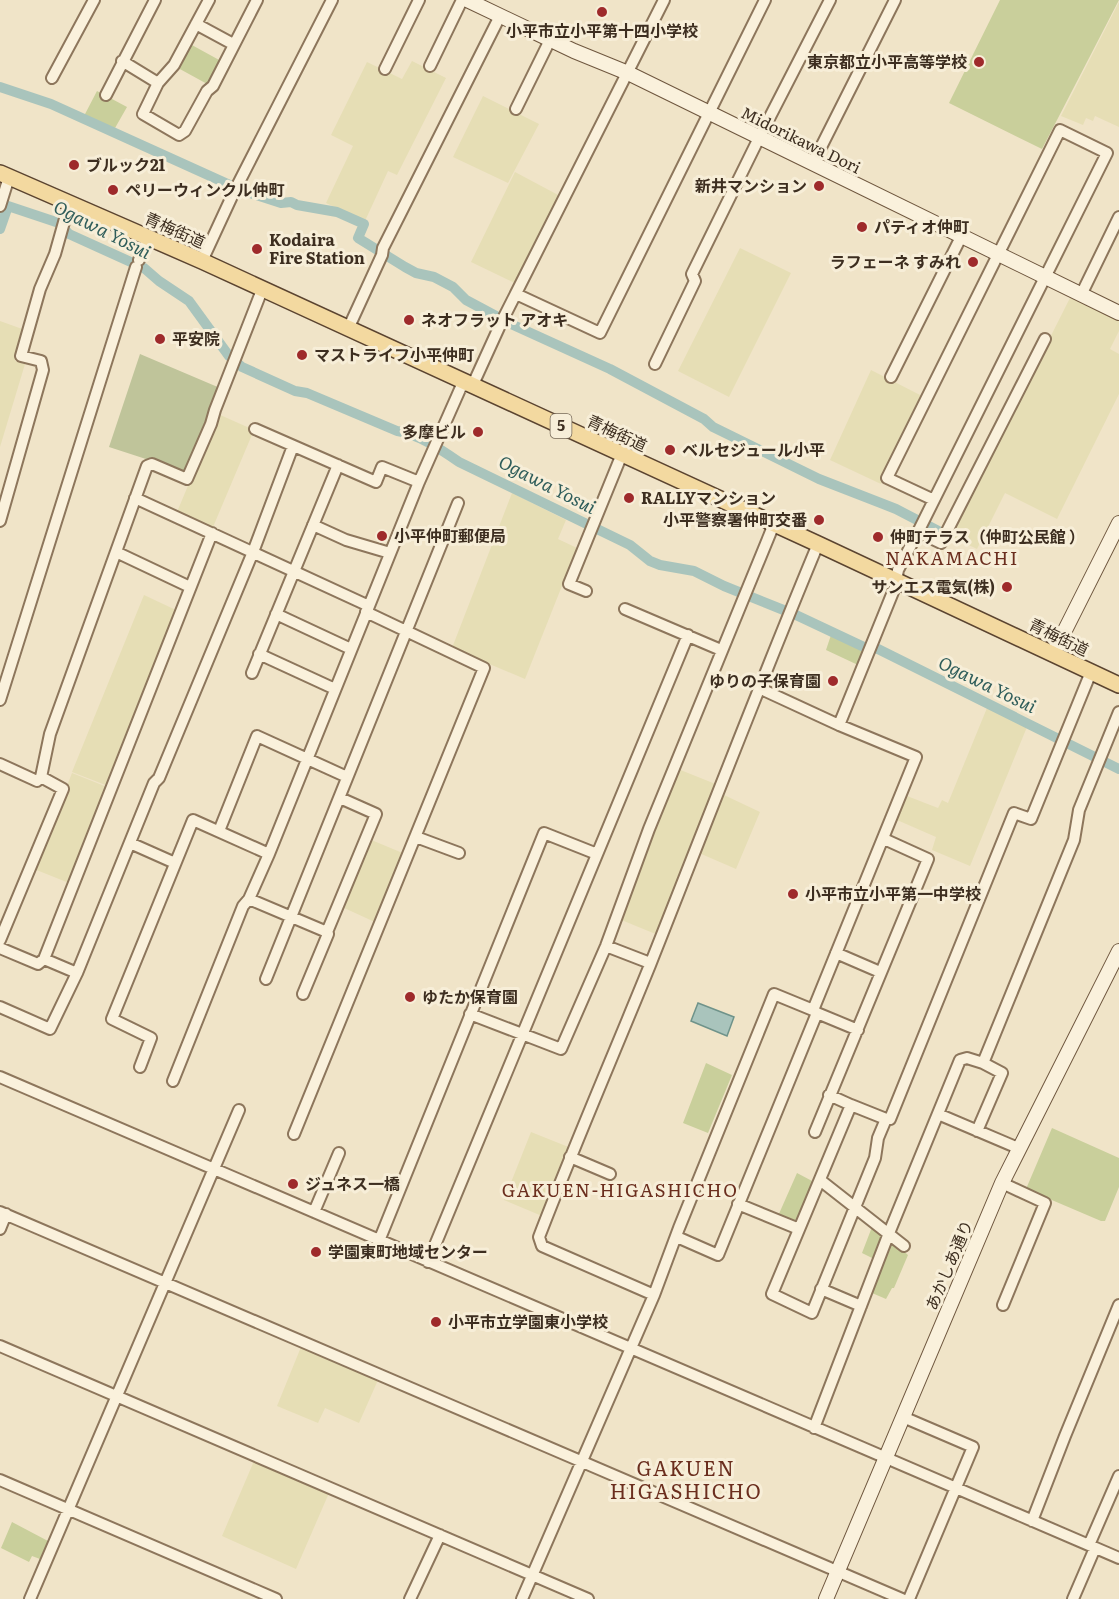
<svg xmlns="http://www.w3.org/2000/svg" width="1119" height="1599" font-family="Literata,'Noto Sans JP',serif">
<rect width="100%" height="100%" fill="#f0e4c8"/>
<!-- farmland -->
<path fill="#e6deb5" d="M1119 2V127L1095 116 1093 121 1086 118 1083 125 1061 116Z
M412 61 446 78 397 175 388 171 365 221 326 203 353 146 331 135 367 62 402 79Z
M483 96 539 124 508 183 453 157Z
M515 172 560 196 517 284 471 262Z
M740 248 791 273 729 397 678 371Z
M1071 296 1119 319V331L1110 349 1119 354V394L1057 519 1005 493 977 549 950 536Z
M0 321 25 330 15 361 25 364 0 447Z
M871 370 924 397 881 484 830 460Z
M218 414 254 430 213 527 177 512Z
M512 493 566 520 558 539 577 548 525 679 452 648Z
M144 595 178 611 108 786 72 772Z
M987 708 1027 727 970 866 932 850 936 837 897 820 907 796 938 808 942 800 948 803Z
M678 769 718 785 658 935 619 919Z
M72 773 107 787 69 883 34 869Z
M724 795 760 812 736 869 699 853Z
M369 839 405 854 377 923 342 907Z
M531 1132 571 1148 542 1216 504 1200Z
M301 1347 378 1380 359 1423 325 1408 318 1423 277 1406Z
M254 1461 329 1493 296 1569 222 1536Z"/>
<!-- green -->
<path fill="#c9cf9b" d="M1000 0H1119L1042 149 949 103Z
M190 44 221 61 209 85 178 68Z
M97 91 127 107 115 128 84 116Z
M831 635 865 651 858 665 826 650Z
M706 1063 732 1075 708 1133 683 1123Z
M1052 1128 1119 1158V1187L1105 1221H1101L1026 1189Z
M797 1173 814 1182 799 1220 793 1223 778 1216Z
M872 1227 883 1235 876 1260 862 1253Z
M895 1244 908 1255 894 1288H892L886 1299 872 1293 890 1245Z
M12 1522 48 1541 40 1559 32 1556 29 1562 1 1548Z"/>
<!-- cemetery -->
<path fill="#bfc49a" d="M140 354 220 388 186 475 149 460 109 447Z"/>
<!-- water -->
<path fill="#a9c4bc" stroke="#6f938a" stroke-width="1.5" d="M698 1003 734 1017 727 1036 691 1021Z"/>
<g fill="none" stroke-linecap="round" stroke-linejoin="round">
<!-- canal -->
<path stroke="#a9c4bc" stroke-width="10" d="M0 87 51 104 241 190 281 203 291 202 297 205 337 212 364 224 358 238 405 267 416 273 434 277 453 287 466 300 511 324 610 369 704 419 713 427 819 479 896 509 948 536
M0 229 8 206 59 223 69 234 144 268 159 281 189 301 229 356 242 367 295 391 307 393 397 431C417 433 443 451 459 462L630 545 650 561 660 565 694 571 724 586 796 615 864 647 878 649 1119 769"/>
<!-- street casing -->
<g stroke="#8d765c" stroke-width="14">
<path id="street" d="M209 0 174 65 158 83 143 114 179 135 185 131 207 91 213 86 257 0
M196 24 233 44
M122 61 158 83
M430 66 462 0
M385 69 419 0
M52 78 94 0
M106 95 155 0
M516 109 550 40
M813 163 895 0
M0 206 9 177
M139 260 148 237
M202 261 233 194 332 0
M516 294 600 333 765 0
M1081 295 1119 217
M348 329 382 255 383 248 500 16
M655 364 695 281 692 274 756 144 830 0
M891 377 961 237
M255 429 376 482 382 467 419 482
M135 498 369 606
M0 521 43 370 41 361 21 356 40 289 55 254 66 215 72 204
M313 525 346 540 390 553
M918 532 941 543 1045 339
M116 552 190 587
M586 591 569 584 622 454
M625 609 721 650
M276 614 351 649
M259 654 335 689
M252 673 338 465
M0 700 136 267
M839 725 895 587 898 570 919 530 1107 153 1060 130 887 478 934 500
M0 764 37 781 41 777 63 789 0 940
M41 777 50 734 147 466 152 464 187 479 211 424 215 410 262 290
M219 831 257 736 347 777
M416 837 459 853
M130 843 175 863
M249 899 327 932 328 934 303 994
M327 932 376 814 340 798
M606 946 650 963
M0 948 38 964 44 959 77 973
M836 953 880 972
M44 959 212 533
M266 979 458 503
M0 1007 50 1029 77 973 154 783 159 778 253 552 293 446
M817 1013 858 1030
M470 1014 561 1049 606 946 649 829 774 524
M140 1067 151 1038 112 1019 193 820 269 854
M0 1077 1119 1558
M173 1081 243 906 249 899 269 854 419 482 461 387 475 380 501 323 664 0
M829 1095 851 1105
M938 1114 1018 1148
M886 1119 851 1105 772 1294 812 1313 875 1158 878 1138 886 1119H890L1014 813 1031 819 1091 672
M977 1131 1002 1073 983 1063
M815 1132 928 859 884 839
M294 1134 484 668 366 612
M570 1157 610 1174
M820 1180 904 1246
M1002 1183 1045 1203 1003 1305
M738 1204 799 1229
M0 1212 902 1599
M314 1212 339 1153
M0 1229 6 1214
M677 1237 718 1255 817 1013 813 1010
M379 1241 544 833 597 854
M428 1262 688 635
M821 1289 861 1306
M654 1295 542 1246 539 1237C574 1146 613 1056 650 965 706 824 760 683 818 544
M0 1346 588 1599
M903 1417 973 1447 909 1599
M814 1428 889 1233 960 1060 967 1058 983 1063 1074 840 1079 810 1119 712
M0 1480 276 1599
M1032 1521 1065 1436 1119 1305
M1089 1545 1119 1476
M30 1599 239 1110
M410 1599 440 1535
M522 1599 654 1295 679 1228 774 994 813 1010 916 757 839 725 759 688
M1073 1599 1095 1548"/>
</g>
<!-- secondary casing -->
<g stroke="#6f573f" stroke-width="16">
<path id="secondary" d="M467 0 574 51 628 73 1119 313
M1053 654 1119 523
M826 1599 1002 1183 1119 951"/>
</g>
<!-- primary casing -->
<g stroke="#5b4430" stroke-width="18">
<path id="primary" d="M0 173 202 261 818 544 1119 685"/>
</g>
<!-- street -->
<use href="#street" stroke="#faf1dc" stroke-width="10"/>
<!-- secondary -->
<use href="#secondary" stroke="#faf1dc" stroke-width="14"/>
<!-- primary -->
<use href="#primary" stroke="#f3d9a0" stroke-width="15"/>
</g>
<!-- markers -->
<g fill="#9e2a2b" stroke="#f7eed8" stroke-width="2">
<circle cx="602" cy="12" r="6"/>
<circle cx="979" cy="62" r="6"/>
<circle cx="74" cy="165" r="6"/>
<circle cx="819" cy="186" r="6"/>
<circle cx="113" cy="190" r="6"/>
<circle cx="862" cy="227" r="6"/>
<circle cx="257" cy="249" r="6"/>
<circle cx="973" cy="262" r="6"/>
<circle cx="409" cy="320" r="6"/>
<circle cx="160" cy="339" r="6"/>
<circle cx="302" cy="355" r="6"/>
<circle cx="478" cy="432" r="6"/>
<circle cx="670" cy="450" r="6"/>
<circle cx="629" cy="498" r="6"/>
<circle cx="819" cy="520" r="6"/>
<circle cx="382" cy="536" r="6"/>
<circle cx="878" cy="537" r="6"/>
<circle cx="1007" cy="587" r="6"/>
<circle cx="833" cy="681" r="6"/>
<circle cx="793" cy="894" r="6"/>
<circle cx="410" cy="997" r="6"/>
<circle cx="293" cy="1184" r="6"/>
<circle cx="316" cy="1252" r="6"/>
<circle cx="436" cy="1322" r="6"/>
</g>
<g text-anchor="middle" stroke-width="6" stroke-linejoin="round" paint-order="stroke">
<!-- shield labels -->
<rect fill="#f7eed8" stroke="#756857" stroke-width="1.5" x="550.5" y="414" width="21" height="24" rx="4.5"/>
<g font-size="15" font-weight="bold" fill="#3d2e20">
<text x="561" y="431">5</text>
</g>
<!-- poi labels -->
<g font-size="16" font-weight="bold" fill="#3d2e20" stroke="#f7eed8" text-anchor="start">
<text x="602" y="37" text-anchor="middle">小平市立小平第十四小学校</text>
<text x="967" y="68" text-anchor="end">東京都立小平高等学校</text>
<text x="86" y="171">ブルック21</text>
<text x="807" y="192" text-anchor="end">新井マンション</text>
<text x="125" y="196">ペリーウィンクル仲町</text>
<text x="874" y="233">パティオ仲町</text>
<text x="269" y="246">Kodaira<tspan x="269" dy="18">Fire Station</tspan></text>
<text x="961" y="268" text-anchor="end">ラフェーネ すみれ</text>
<text x="421" y="326">ネオフラット アオキ</text>
<text x="172" y="345">平安院</text>
<text x="314" y="361">マストライフ小平仲町</text>
<text x="466" y="438" text-anchor="end">多摩ビル</text>
<text x="682" y="456">ベルセジュール小平</text>
<text x="641" y="504">RALLYマンション</text>
<text x="807" y="526" text-anchor="end">小平警察署仲町交番</text>
<text x="394" y="542">小平仲町郵便局</text>
<text x="890" y="543">仲町テラス（仲町公民館 ）</text>
<text x="995" y="593" text-anchor="end">サンエス電気(株)</text>
<text x="821" y="687" text-anchor="end">ゆりの子保育園</text>
<text x="805" y="900">小平市立小平第一中学校</text>
<text x="422" y="1003">ゆたか保育園</text>
<text x="305" y="1190">ジュネス一橋</text>
<text x="328" y="1258">学園東町地域センター</text>
<text x="448" y="1328">小平市立学園東小学校</text>
</g>
<!-- street labels -->
<g font-size="16" fill="#3d2e20" stroke="#f7eed8">
<text transform="translate(801 140) rotate(26)" y="6">Midorikawa Dori</text>
<text transform="translate(175 230) rotate(24)" y="6">青梅街道</text>
<text transform="translate(617 433) rotate(25)" y="6">青梅街道</text>
<text transform="translate(1059 637) rotate(26)" y="6">青梅街道</text>
<text transform="translate(949 1265) rotate(-67)" y="6">あかしあ通り</text>
</g>
<!-- water labels -->
<g font-size="18" font-style="italic" fill="#2f5d5a" stroke="#f7eed8">
<text transform="translate(102 230) rotate(27)" y="6">Ogawa Yosui</text>
<text transform="translate(547 485) rotate(27)" y="6">Ogawa Yosui</text>
<text transform="translate(987 685) rotate(26)" y="6">Ogawa Yosui</text>
</g>
<!-- neighbourhood labels -->
<g font-size="18" letter-spacing="1.5" fill="#6b2e1e" stroke="#f7eed8">
<text x="952" y="565">NAKAMACHI</text>
<text x="620" y="1197">GAKUEN-HIGASHICHO</text>
</g>
<!-- quarter labels -->
<g font-size="20" letter-spacing="1.5" fill="#6b2e1e" stroke="#f7eed8">
<text x="686" y="1476">GAKUEN<tspan x="686" dy="23">HIGASHICHO</tspan></text>
</g>
</g>
</svg>
